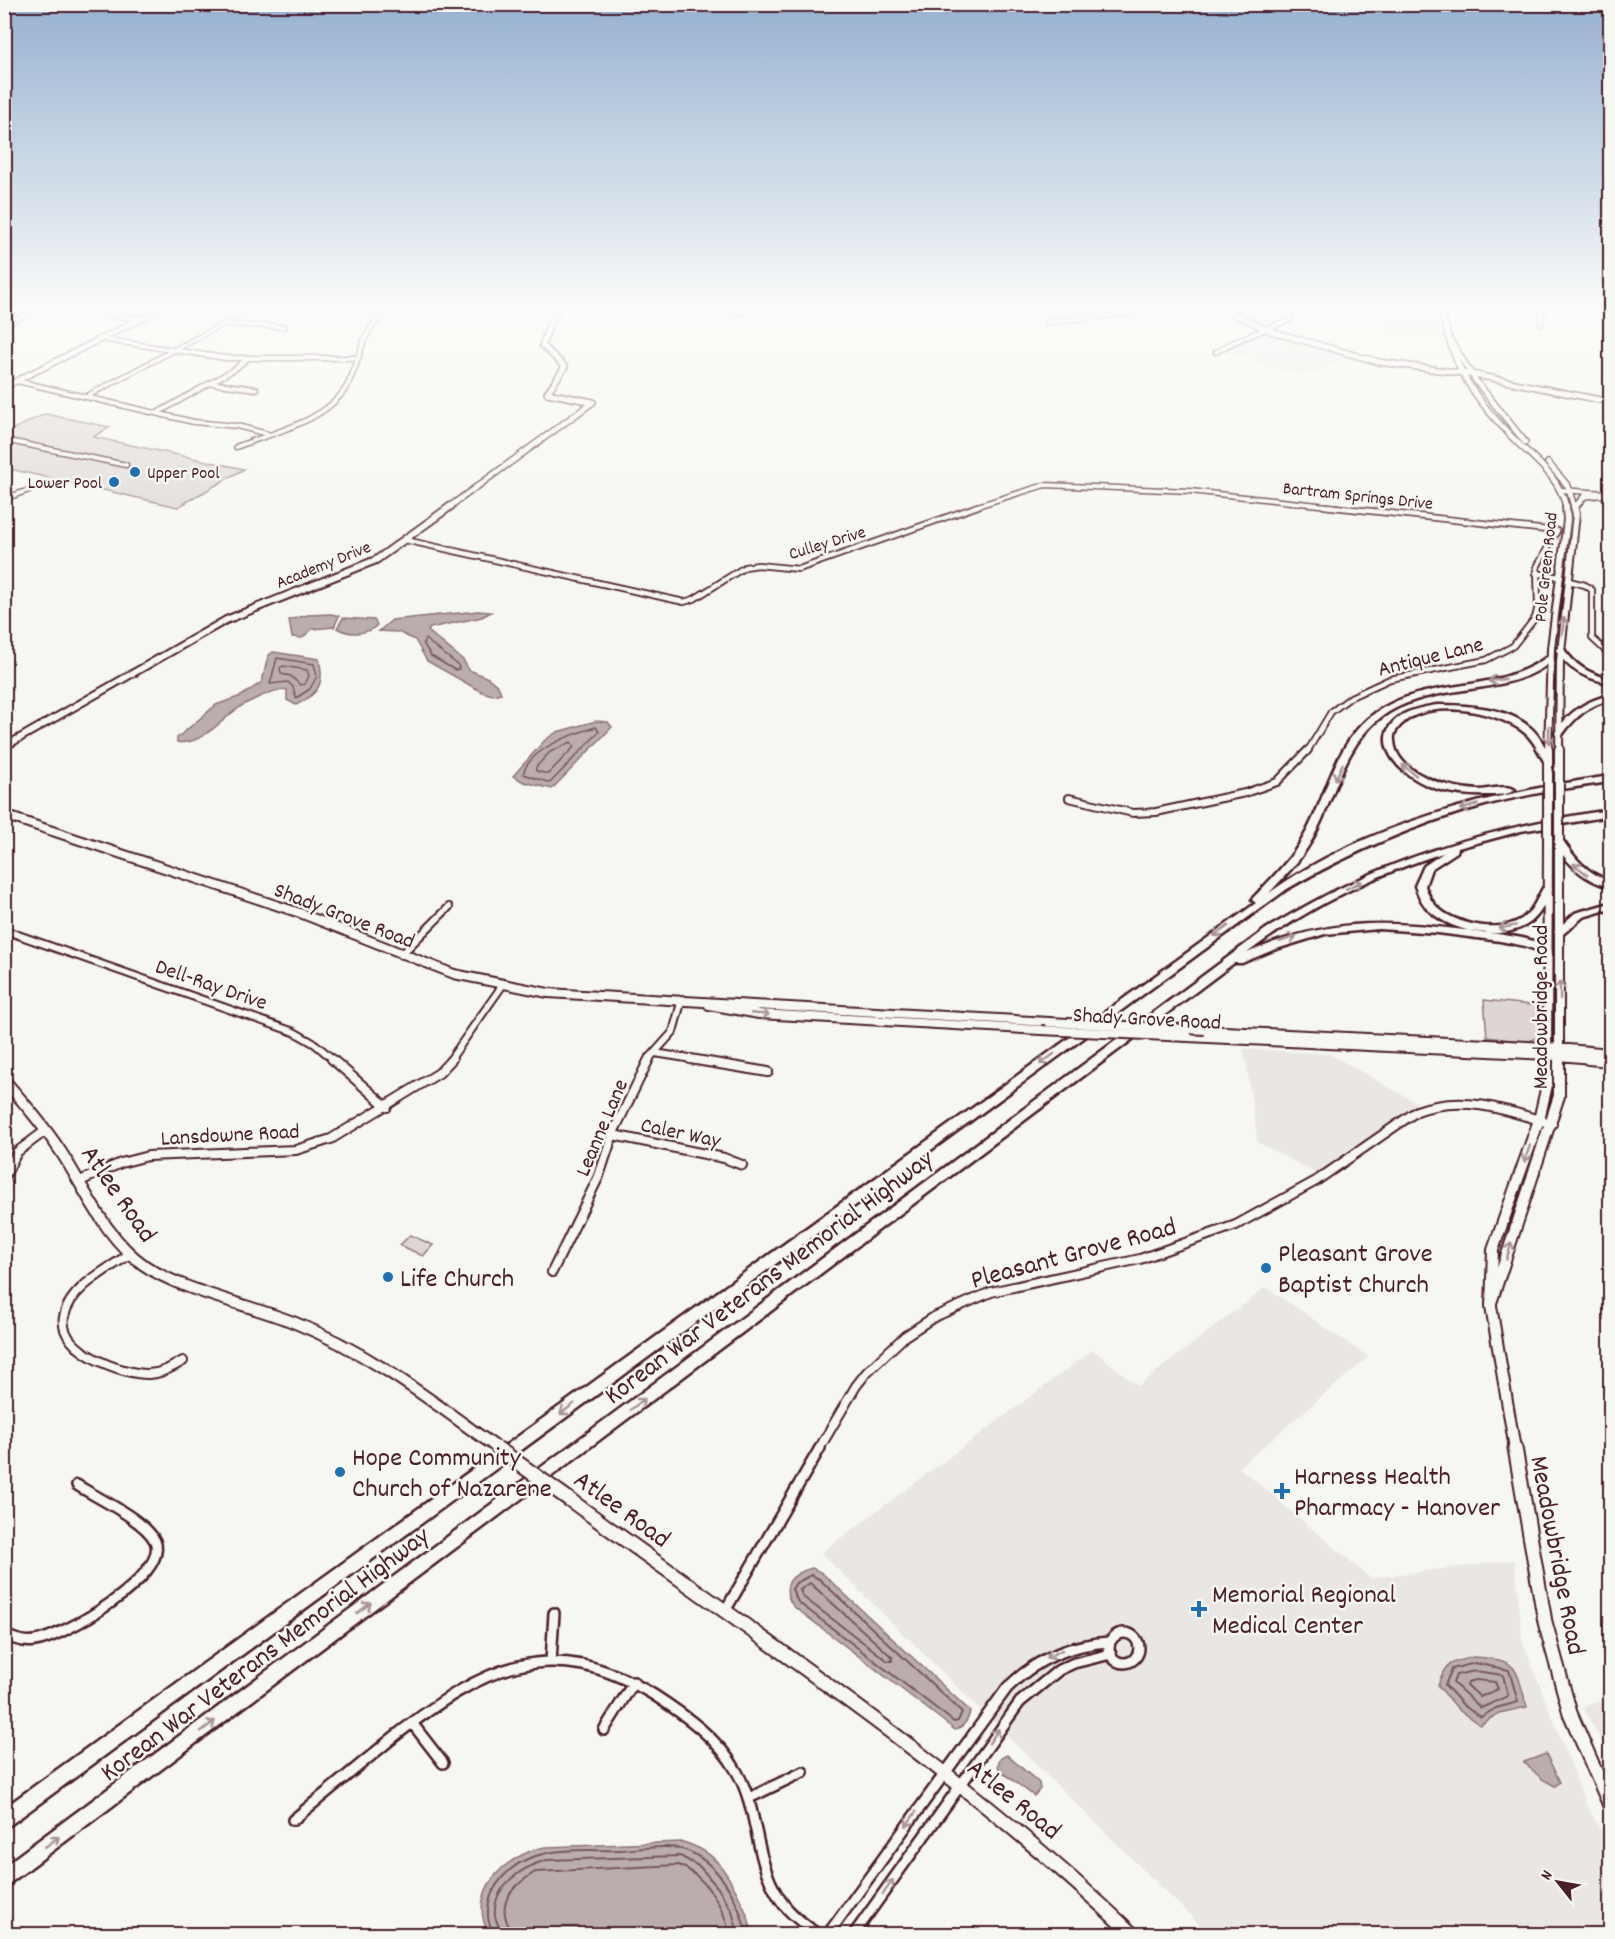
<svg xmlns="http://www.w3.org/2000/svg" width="1615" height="1939" font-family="Dekko,sans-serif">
<rect width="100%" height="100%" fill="#f6f6f2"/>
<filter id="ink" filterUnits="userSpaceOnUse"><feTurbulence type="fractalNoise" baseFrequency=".0167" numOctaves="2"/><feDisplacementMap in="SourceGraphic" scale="12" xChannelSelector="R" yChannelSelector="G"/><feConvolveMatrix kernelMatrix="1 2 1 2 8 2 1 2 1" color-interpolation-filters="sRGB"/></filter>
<g filter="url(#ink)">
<!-- built -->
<path fill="#e9e6e3" d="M1383 312H1440L1447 339 1386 332Z
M1264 332 1275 335 1349 357 1311 374H1301L1257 365 1254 358 1218 350Z
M1244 1049 1329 1054 1417 1103 1317 1174 1258 1142Z
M1266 1287 1368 1357 1239 1467 1370 1578 1515 1560 1522 1640 1586 1803 1610 1848V1934H1209L821 1553 1093 1350 1138 1386Z
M1610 1698V1757L1583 1707Z"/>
<!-- green -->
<path fill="#ddd6d5" stroke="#947a80" stroke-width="1.5" d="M45 414 110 427 93 437 244 469 178 507 5 468V433Z
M1484 1000 1539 1006V1037L1527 1042 1487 1037Z
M410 1235 433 1245 423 1256 400 1245Z"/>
<!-- water -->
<path fill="#bbadae" stroke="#8e747a" stroke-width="1.5" d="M478 611 491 612 482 617 430 628 428 631 463 660 469 670 488 678 498 686 501 693 493 695 482 692 427 661 415 640 398 632 379 631 392 620Z
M331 614 339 616 334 627 312 629 302 638 292 637 289 620 308 615Z
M343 618 374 620 377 625C368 635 348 635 337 628Z
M273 652 319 659C325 683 319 694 296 705L287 700V690C280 686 245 703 237 709 222 720 198 747 177 742V738L216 705 241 696 262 682 268 656Z
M596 721 608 722 612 727 552 789 524 782 513 776 545 740 557 732Z
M812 1568 822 1573 970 1711C968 1721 964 1726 955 1730L793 1606C780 1586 790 1574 812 1568Z
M1474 1657C1520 1660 1515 1666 1527 1707L1499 1713 1480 1725 1460 1711 1438 1686C1445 1661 1450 1663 1474 1657Z
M1546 1754 1560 1782 1555 1786 1542 1779 1524 1762Z
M1007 1755 1039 1783 1040 1789 1034 1796 999 1770 998 1764 1001 1758Z
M683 1842C696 1846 709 1852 718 1863 729 1875 753 1920 751 1934H489C466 1892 505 1855 545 1847Z"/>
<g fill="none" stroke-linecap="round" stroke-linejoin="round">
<!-- shore-far1 -->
<path stroke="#77585f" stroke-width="1.5" d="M425 639 458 665 459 669 455 670 431 656 423 643Z
M277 658 314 664 317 676 310 689 296 698 293 687 288 682 270 684Z
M283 666 307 670 309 676 305 684 300 685 291 676 281 674 280 668Z
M596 727 599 732 550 783 523 774C530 748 573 734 596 727Z
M571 742 574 747 548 774 536 771V767L550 752Z"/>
<!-- shore -->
<path stroke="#77585f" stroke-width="2" d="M811 1575 819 1579 962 1712 958 1721 954 1722 798 1602 792 1589 796 1583Z
M810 1583 892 1657V1661H888L803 1597 800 1590Z
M1475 1663 1509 1670 1518 1702 1496 1708 1481 1717 1464 1706 1445 1685 1452 1669Z
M1475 1671 1503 1675 1508 1696 1481 1708 1453 1683 1456 1675Z
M1476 1680 1495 1682 1498 1689 1480 1697 1467 1685 1468 1682Z
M494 1934C492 1928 488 1923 488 1917 486 1885 514 1860 543 1854 567 1848 596 1851 620 1850 642 1849 673 1842 692 1853 722 1868 740 1903 746 1934
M502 1934C500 1928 496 1922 495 1916 492 1886 522 1867 547 1860L680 1856 700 1867 718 1888 732 1911 738 1934
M511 1934C509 1927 506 1921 505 1915 501 1895 521 1881 535 1872L679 1865C704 1875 725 1907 729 1934"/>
<!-- street-far4 casing -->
<g stroke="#4a1f2b" stroke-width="7">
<path id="street-far4" d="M82 312 141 319
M730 312H743
M1047 322 1146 312
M1541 323 1543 312
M225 324 285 327
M4 325 32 312
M101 339 225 358H356
M1216 352 1234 342 1291 319
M17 381 194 422 237 426 267 434
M210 383 256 389
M89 395 246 312
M159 412 235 369 247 359
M4 440 126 465
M236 447C271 433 329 421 348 384 363 355 358 335 386 312
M1561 490 1604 493
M4 499 29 490
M974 507 1045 485 1190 491 1337 507"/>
</g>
<!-- street-far3 casing -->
<g stroke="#4a1f2b" stroke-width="8">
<path id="street-far3" d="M405 540 684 602 694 599 745 567 758 565 799 569 978 506
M1536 573 1560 577
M1569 581 1585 585 1592 590V638L1610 655
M1307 752 1331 712 1351 697 1390 679 1486 660 1513 646 1535 618 1538 606 1537 567 1557 531 1324 506"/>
</g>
<!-- street-far2 casing -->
<g stroke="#4a1f2b" stroke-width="10">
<path id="street-far2" d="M1069 798 1133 813 1156 812 1245 793 1277 782 1308 750
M4 930 294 1032 315 1044 334 1060
M401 955 449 907
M655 1053 699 1060
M450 1060 502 986
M648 1060 673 1032 682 999"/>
</g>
<!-- street-far1 casing -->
<g stroke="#4a1f2b" stroke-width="12">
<path id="street-far1" d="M332 1059 387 1107
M690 1059 768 1072
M613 1135 724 1158 742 1165
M4 1178 17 1152 45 1131
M80 1181 121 1163 148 1156 296 1150 331 1139 439 1073 452 1059
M130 1254C108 1269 69 1288 64 1317 58 1351 122 1374 148 1374 161 1374 172 1367 183 1361
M552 1272 599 1176 614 1131 649 1059
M819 1449 856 1386 867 1372 905 1336 934 1317 991 1292 1140 1259 1236 1225 1316 1181 1417 1111C1463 1094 1507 1110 1552 1124"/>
</g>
<!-- street casing -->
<g stroke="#4a1f2b" stroke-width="14">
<path id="street" d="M725 1611 820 1448
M1109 1648a15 15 0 1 1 30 0a15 15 0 1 1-30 0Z
M4 1634C13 1639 24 1643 35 1641 63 1637 170 1576 155 1541 145 1520 97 1498 77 1485
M551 1662 554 1613
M412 1723 443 1763
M604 1730 634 1682
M749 1798 803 1772
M293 1820C327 1792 361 1764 395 1736 482 1668 550 1631 654 1695 685 1715 719 1739 737 1772 759 1811 754 1858 778 1896 787 1912 803 1923 817 1934
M828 1934 1007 1688C1036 1659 1069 1644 1110 1642
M854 1934 1020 1702 1059 1670 1074 1663 1111 1654"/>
</g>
<!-- secondary-far4 casing -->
<g stroke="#4a1f2b" stroke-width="8">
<path id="secondary-far4" d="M1229 312 1273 332 1379 362 1476 375 1610 402
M1442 312C1454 368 1471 394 1510 435 1532 458 1559 475 1566 507
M1448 337 1476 381 1525 442
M4 387 155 312
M1548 463 1568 486 1574 507
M449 507 593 402 547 393 565 367 542 345C548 333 548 322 557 312
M1575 507 1585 496 1610 494"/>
</g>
<!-- secondary-far3 casing -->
<g stroke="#4a1f2b" stroke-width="10">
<path id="secondary-far3" d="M1575 508 1576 506
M4 747 226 620 376 560 451 506
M1548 752 1551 648 1567 520 1566 506
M1559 752 1560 661 1576 514 1574 506"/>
</g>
<!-- secondary-far2 casing -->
<g stroke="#4a1f2b" stroke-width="12">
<path id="secondary-far2" d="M1559 768V750
M1548 770V750
M4 815 300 913 454 974 548 993 1049 1022
M1559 841V1060
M709 1005 759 1014 1041 1030
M1205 1030 1548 1047 1610 1053
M1188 1037 1548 1055 1603 1060
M1547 1060 1548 843"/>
</g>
<!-- secondary-far1 casing -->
<g stroke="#4a1f2b" stroke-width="14">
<path id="secondary-far1" d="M1588 1059 1610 1061
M4 1080C24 1103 44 1126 61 1152 86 1190 105 1238 144 1265 179 1290 250 1305 293 1322 359 1348 415 1388 472 1430
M1492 1300 1559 1096V1059
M1515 1449 1491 1306 1493 1250 1539 1120 1547 1085V1059"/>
</g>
<!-- secondary casing -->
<g stroke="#4a1f2b" stroke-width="17">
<path id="secondary" d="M1515 1448 1545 1622 1570 1713 1610 1805
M570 1500C761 1639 961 1770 1132 1934"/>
</g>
<!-- highway casing -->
<g stroke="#4a1f2b" stroke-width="5">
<path id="highway" d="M1557 648H1563C1575 666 1590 674 1610 679V683C1587 679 1569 671 1556 650Z
M1547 657H1550L1554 659C1510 700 1430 679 1380 718 1343 747 1335 797 1314 836 1303 858 1285 876 1269 893 1366 823 1494 793 1610 776V782C1568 788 1526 794 1485 805 1415 824 1350 853 1287 889L10 1825 4 1827V1808L1256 903 1252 900 1253 898C1271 879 1290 861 1303 838 1327 798 1334 742 1375 713 1416 684 1465 690 1510 675 1524 671 1535 665 1547 657Z
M1610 695V700C1589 705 1575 717 1562 735H1556L1555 733C1569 712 1585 701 1610 695Z
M1437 705C1468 705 1508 707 1532 729 1541 738 1547 750 1552 761L1548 764 1545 763C1538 751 1533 738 1521 730 1492 710 1428 698 1401 725 1396 730 1393 734 1394 741 1396 775 1452 789 1479 790 1489 790 1507 784 1515 790 1508 795 1497 795 1488 795 1463 796 1434 792 1412 777 1389 762 1372 734 1402 715 1412 709 1425 707 1437 705Z
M1610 810V816L1521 831 1458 848 1457 852 1431 869 1425 886C1428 894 1430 900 1436 906 1454 925 1500 934 1523 918 1533 910 1537 899 1543 888H1551L1552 890C1546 902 1540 916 1528 924 1501 941 1456 933 1432 913 1423 906 1419 897 1415 886L1424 866 1443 853C1373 875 1305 909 1247 953 1336 915 1394 921 1487 933 1505 935 1539 938 1552 951L1551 953 1547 954 1525 946 1500 941 1438 933 1379 929 1325 934 1273 950 1242 963H1234L10 1883 4 1885V1866L1266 929C1293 913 1319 898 1347 885 1430 845 1519 823 1610 810Z
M1559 838 1562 839C1575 859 1587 873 1610 881V887C1584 881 1567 864 1554 841Z
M1610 903V909L1583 917 1563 934 1559 935 1554 932 1575 913Z"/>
</g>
<!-- street-far4 -->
<use href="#street-far4" stroke="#f6f6f2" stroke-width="4"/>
<!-- street-far3 -->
<use href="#street-far3" stroke="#f6f6f2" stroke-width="4.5"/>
<!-- street-far2 -->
<use href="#street-far2" stroke="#f6f6f2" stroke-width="6"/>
<!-- street-far1 -->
<use href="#street-far1" stroke="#f6f6f2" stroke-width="8"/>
<!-- street -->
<use href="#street" stroke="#f6f6f2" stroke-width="9"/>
<!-- secondary-far4 -->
<use href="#secondary-far4" stroke="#f6f6f2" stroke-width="5"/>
<!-- secondary-far3 -->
<use href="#secondary-far3" stroke="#f6f6f2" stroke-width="6"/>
<!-- secondary-far2 -->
<use href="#secondary-far2" stroke="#f6f6f2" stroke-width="8"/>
<!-- secondary-far1 -->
<use href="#secondary-far1" stroke="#f6f6f2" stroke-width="10"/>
<!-- secondary -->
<use href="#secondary" stroke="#f6f6f2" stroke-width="13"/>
<!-- highway -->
<use href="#highway" fill="#f6f6f2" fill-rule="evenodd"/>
<!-- secondary-bridge-far2 casing -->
<g stroke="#4a1f2b" stroke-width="12" stroke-linecap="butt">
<path id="secondary-bridge-far2" d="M1559 768V841
M1548 770V843
M1049 1022 1205 1030
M1041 1030 1188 1037"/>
</g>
<!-- secondary-bridge-far1 casing -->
<g stroke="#4a1f2b" stroke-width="14" stroke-linecap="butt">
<path id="secondary-bridge-far1" d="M472 1430 499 1449"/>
</g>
<!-- secondary-bridge casing -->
<g stroke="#4a1f2b" stroke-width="17" stroke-linecap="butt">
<path id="secondary-bridge" d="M497 1448 570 1500"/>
</g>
<!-- secondary-bridge-far2 -->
<use href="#secondary-bridge-far2" stroke="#f6f6f2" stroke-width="8"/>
<!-- secondary-bridge-far1 -->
<use href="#secondary-bridge-far1" stroke="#f6f6f2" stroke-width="10"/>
<!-- secondary-bridge -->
<use href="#secondary-bridge" stroke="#f6f6f2" stroke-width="13"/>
</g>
<!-- one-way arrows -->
<defs><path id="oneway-shaft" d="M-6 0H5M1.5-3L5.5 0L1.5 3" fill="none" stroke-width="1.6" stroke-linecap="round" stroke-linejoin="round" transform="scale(1.5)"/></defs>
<g stroke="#a99598">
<use href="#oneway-shaft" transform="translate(1563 626) rotate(-83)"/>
<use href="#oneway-shaft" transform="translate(1497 680) rotate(172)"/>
<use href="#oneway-shaft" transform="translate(1549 735) rotate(90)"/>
<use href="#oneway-shaft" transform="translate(1409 770) rotate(-142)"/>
<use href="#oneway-shaft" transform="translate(1339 772) rotate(114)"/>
<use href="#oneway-shaft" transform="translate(1469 807) rotate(164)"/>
<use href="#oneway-shaft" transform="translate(1580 869) rotate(-142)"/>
<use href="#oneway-shaft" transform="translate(1354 885) rotate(-25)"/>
<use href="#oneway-shaft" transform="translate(1507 927) rotate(170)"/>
<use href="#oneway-shaft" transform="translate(1221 931) rotate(144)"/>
<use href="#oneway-shaft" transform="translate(1288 939) rotate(-18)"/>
<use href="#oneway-shaft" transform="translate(1560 990) rotate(-91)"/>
<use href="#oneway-shaft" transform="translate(760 1014) rotate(5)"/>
<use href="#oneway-shaft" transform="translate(1047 1059) rotate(144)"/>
<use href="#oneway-shaft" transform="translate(1527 1154) rotate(109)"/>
<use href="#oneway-shaft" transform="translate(1509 1251) rotate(-73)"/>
<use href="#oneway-shaft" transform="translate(638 1404) rotate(-37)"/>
<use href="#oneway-shaft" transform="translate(567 1409) rotate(143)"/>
<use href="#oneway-shaft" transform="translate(364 1608) rotate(-37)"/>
<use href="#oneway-shaft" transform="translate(1054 1654) rotate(154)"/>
<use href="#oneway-shaft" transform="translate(208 1726) rotate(-37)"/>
<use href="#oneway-shaft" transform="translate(994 1736) rotate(-56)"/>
<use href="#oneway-shaft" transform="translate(911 1819) rotate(125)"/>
<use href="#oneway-shaft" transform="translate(52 1842) rotate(-36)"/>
<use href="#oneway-shaft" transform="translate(888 1887) rotate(-55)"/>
</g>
</g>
<!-- sky -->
<linearGradient id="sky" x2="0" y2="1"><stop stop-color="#96b1d1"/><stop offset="0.53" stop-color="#fbfbf9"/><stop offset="1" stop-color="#fbfbf9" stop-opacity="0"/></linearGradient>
<rect width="1615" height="584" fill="url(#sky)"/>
<!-- markers -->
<g fill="#1f6fb2" stroke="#f6f6f2" stroke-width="2">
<circle cx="135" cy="472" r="6"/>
<circle cx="114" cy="482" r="6"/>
<circle cx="1266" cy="1268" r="6"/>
<circle cx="388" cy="1277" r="6"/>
<circle cx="340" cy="1472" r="6"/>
<path d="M1279 1482h6v6h6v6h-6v6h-6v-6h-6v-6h6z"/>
<path d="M1196 1600h6v6h6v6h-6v6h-6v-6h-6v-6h6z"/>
</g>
<g text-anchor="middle" stroke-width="5" stroke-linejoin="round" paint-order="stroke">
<!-- far-poi labels -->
<g font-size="18" fill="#4a1f2b" stroke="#f6f6f2" text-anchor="start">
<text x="147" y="478">Upper Pool</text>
<text x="102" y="488" text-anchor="end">Lower Pool</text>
</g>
<!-- far-street labels -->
<g font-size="18" fill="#4a1f2b" stroke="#f6f6f2">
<text transform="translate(1358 495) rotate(6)" y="6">Bartram Springs Drive</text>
<text transform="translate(827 542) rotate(-17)" y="6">Culley Drive</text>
<text transform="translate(323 564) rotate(-22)" y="6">Academy Drive</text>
<text transform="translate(1545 567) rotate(-84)" y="6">Pole Green Road</text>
</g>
<!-- street labels -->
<g font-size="22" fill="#4a1f2b" stroke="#f6f6f2">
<text transform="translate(1430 655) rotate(-14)" y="8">Antique Lane</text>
<text transform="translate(345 914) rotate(21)" y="8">Shady Grove Road</text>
<text transform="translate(212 983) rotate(19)" y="8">Dell-Ray Drive</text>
<text transform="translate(1539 1007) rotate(-90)" y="8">Meadowbridge Road</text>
<text transform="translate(1147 1017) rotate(3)" y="8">Shady Grove Road</text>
<text transform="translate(600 1127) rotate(-67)" y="8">Leanne Lane</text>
<text transform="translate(681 1131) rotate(12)" y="8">Caler Way</text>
<text transform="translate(230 1133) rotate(-3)" y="8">Lansdowne Road</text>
</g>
<!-- near-street labels -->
<g font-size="27" fill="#4a1f2b" stroke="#f6f6f2">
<text transform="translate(120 1193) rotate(55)" y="9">Atlee Road</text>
<text transform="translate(1073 1252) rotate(-15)" y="9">Pleasant Grove Road</text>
<text transform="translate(768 1276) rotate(-37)" y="9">Korean War Veterans Memorial Highway</text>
<text transform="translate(623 1508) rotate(36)" y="9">Atlee Road</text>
<text transform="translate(1559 1555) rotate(79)" y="9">Meadowbridge Road</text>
<text transform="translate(264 1653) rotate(-37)" y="9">Korean War Veterans Memorial Highway</text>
<text transform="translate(1015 1798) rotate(39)" y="9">Atlee Road</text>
</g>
<!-- near-poi labels -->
<g font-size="27" fill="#4a1f2b" stroke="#f6f6f2" text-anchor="start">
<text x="1278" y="1261">Pleasant Grove<tspan x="1278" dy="31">Baptist Church</tspan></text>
<text x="400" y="1286">Life Church</text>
<text x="352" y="1465">Hope Community<tspan x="352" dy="31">Church of Nazarene</tspan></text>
<text x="1294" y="1484">Harness Health<tspan x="1294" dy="31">Pharmacy - Hanover</tspan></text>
<text x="1212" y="1602">Memorial Regional<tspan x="1212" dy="31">Medical Center</tspan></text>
</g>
</g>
<!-- margin -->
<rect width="1615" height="1939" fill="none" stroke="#f6f6f2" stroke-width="24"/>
<rect x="12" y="12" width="1591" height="1915" fill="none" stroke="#4a1f2b" stroke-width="2" filter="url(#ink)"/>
<!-- north arrow -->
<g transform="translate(1558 1882) rotate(301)" stroke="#f6f6f2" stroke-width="4.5" paint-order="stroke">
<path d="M0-4.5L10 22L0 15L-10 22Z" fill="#4a1f2b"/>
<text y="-9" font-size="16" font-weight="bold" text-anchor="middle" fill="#4a1f2b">N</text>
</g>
</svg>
